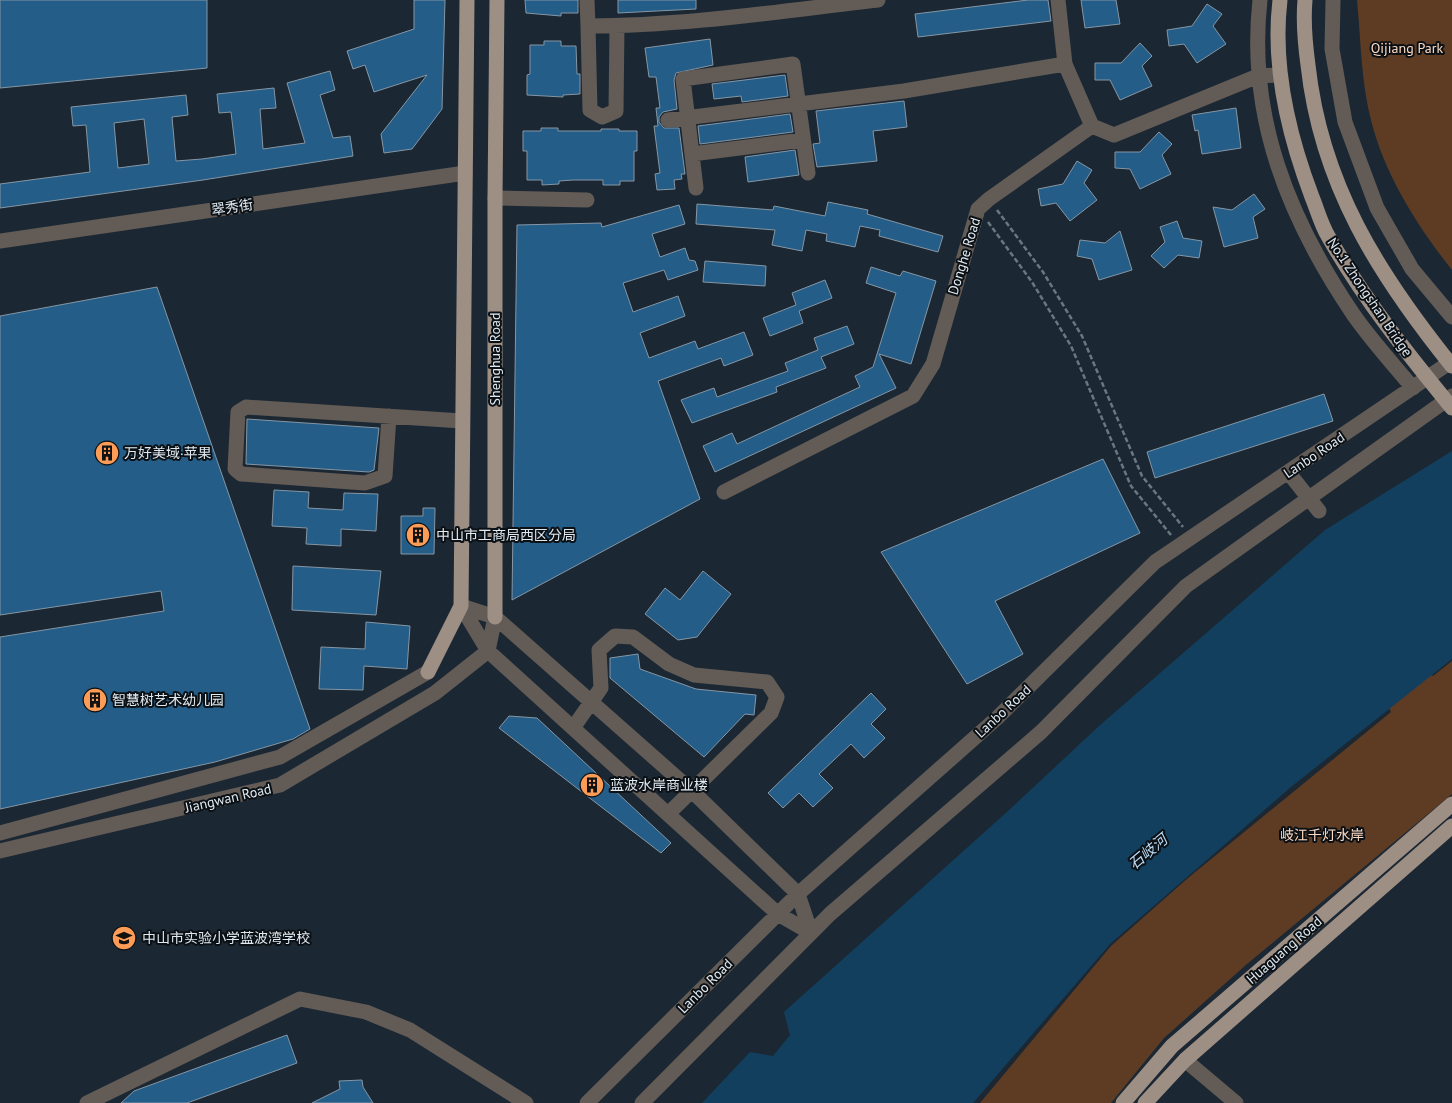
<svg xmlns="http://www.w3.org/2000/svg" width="1452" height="1103" font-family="'PT Sans','Noto Sans SC',sans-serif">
<rect width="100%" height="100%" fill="#1b2833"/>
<!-- green -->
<path fill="#5e3c24" d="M1357 0H1452V270C1418 227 1386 177 1372 124 1361 84 1361 41 1357 0Z
M1452 661V794L1247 964 1164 1038 1111 1103H980L1111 946 1188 878 1391 712 1385 699 1422 670 1433 676Z"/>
<!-- water -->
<path fill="#123f5e" d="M1452 451V659L1291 787 1111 943 973 1103H702L750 1052 773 1056 790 1035 784 1012 1008 811 1099 726 1325 530Z"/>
<!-- building -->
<path fill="#235d88" stroke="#8696a4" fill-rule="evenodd" d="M0 0H207V68L0 88Z
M414 0H445L442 109 412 149 384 153 381 134 427 75 374 92 365 65 353 69 347 51 414 29Z
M525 0H578V13H561V16L526 13Z
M618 0H696V9L618 13Z
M1028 0H1048L1051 21 918 37 915 14Z
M1081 0H1116L1120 24 1085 28Z
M1207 4 1222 14 1213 26 1226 44 1197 63 1184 44 1169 46 1167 30 1192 26Z
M710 39 713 65 676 73 674 80 677 109 663 112 659 117V122L664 128H679L685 174H681L682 179 674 180 675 189 657 190 655 174 660 173 654 126H658L656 108H660L656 77H649L645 48Z
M544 41H561V46H576L577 74H580V94L563 95V97L527 95V75L530 74V45H544Z
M1140 43 1152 56 1142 66 1152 86 1120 100 1110 80H1095V63H1121Z
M330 71 335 90 320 95 333 138 350 136 353 156 203 180 0 208V184L90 172 86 125 73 126 71 107 186 95 188 115 172 117 176 161 202 159 236 154 231 112 219 113 217 94 274 88 276 108 260 109 263 149 305 143 287 83ZM144 119 149 164 118 168 114 123Z
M785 75 788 96 742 102 741 96 714 99 712 84Z
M904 101 907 127 873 131 877 161 817 167 813 144 820 143 816 111Z
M1236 108 1241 148 1202 154 1198 130 1195 131 1192 115Z
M790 114 793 132 700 144 698 126Z
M541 128H558V131H601V129H619V131H637V151H634V181H620V185H603V180H573L559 181V184L542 185V180H527V151H523V131H541Z
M1159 132 1172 144 1162 155 1171 174 1140 189 1130 169 1115 168V152H1140Z
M795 150 799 175 748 182 745 157Z
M1077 161 1092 170 1084 183 1097 200 1070 221 1056 203 1041 206 1038 189 1063 184Z
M1254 194 1265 209 1253 217 1258 238 1224 247 1213 207 1232 210Z
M828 202 868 210 867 214 943 236 938 252 879 236 880 230 860 226 855 247 826 241 827 234 806 230 802 251 772 245 775 230 696 224 697 204 773 210 774 206 825 216Z
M679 205 685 224 652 234 660 257 685 248 689 260 695 261 698 270 668 280 664 270 623 283 633 312 678 296 685 316 640 333 649 358 695 341 698 349 744 332 753 355 724 366 721 358 658 381 700 499 512 600 517 225 601 223 602 227Z
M1177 221 1183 238 1202 241 1199 258 1178 255 1164 268 1151 256 1165 242 1160 227Z
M1120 231 1132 270 1099 280 1092 259 1077 256 1080 240 1105 243Z
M705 261 766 266 765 286 703 282Z
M871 267 900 276 903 271 936 281 911 364 879 354 896 388 715 472 703 446 732 433 737 444 860 387 855 376 873 367 896 293 866 283Z
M825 280 832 298 799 311 803 323 770 336 763 318 796 305 792 293Z
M157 287 310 729 293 739 215 762 0 809V637L164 611 161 591 0 615V316Z
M847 326 854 344 821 357 826 368 776 387 777 392 692 423 681 400 714 388 717 397 788 371 785 363 818 350 814 338Z
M1324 394 1333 421 1155 478 1147 452Z
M247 419 379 428 374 470 369 472 246 464Z
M1103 459 1140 533 995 601 1023 654 967 684 881 552Z
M274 490 309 492 308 508 343 510 344 493 378 494 376 531 341 529V546L306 544 307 528 272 526Z
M423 508H435L434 554H401V516H423Z
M293 566 381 571 376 615 292 610Z
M703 571 731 594 697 637 678 640 645 614 665 588 680 600Z
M366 622 410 626 407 669 364 666 363 690 319 689 321 647 365 649Z
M638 654 640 669 696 689 756 695 754 715 745 714 704 757 610 678V658Z
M871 693 886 709 871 724 885 738 864 758 851 744 819 774 833 788 813 807 799 793 783 808 768 793Z
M509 716 537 718 671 843 661 853 499 728Z
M287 1035 297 1063 187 1103H121L134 1091Z
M362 1080 363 1087 373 1103H312L340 1089 339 1081Z"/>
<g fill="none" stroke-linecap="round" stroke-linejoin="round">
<!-- path -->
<path stroke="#6b7780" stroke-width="2.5" stroke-dasharray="5 2.5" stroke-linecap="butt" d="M997 210 1043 272 1082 336 1142 476 1183 527
M988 222 1032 282 1071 346 1131 486 1171 535"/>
<!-- minor -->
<path stroke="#635b56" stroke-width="15" d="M587 0 588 26C684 26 782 11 878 0
M1058 0 1065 64 1092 126
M1260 0C1247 117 1289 219 1353 314 1371 340 1393 364 1413 388
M1333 0 1332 49 1345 122 1377 208 1412 269 1452 317
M588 26 590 110 602 117 616 111 617 26
M668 120 904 91 1065 64
M1092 126 1114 135 1258 76 1280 75
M692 154 803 140
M696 188 683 79 793 64 808 173
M495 198 587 200
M0 241 465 173
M389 416 385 476 365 483 241 474 235 469 238 412 246 407 462 421
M1288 472 1319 511
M724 492 913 396 933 364 978 209 989 199 1092 126
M461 606 495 617 692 791 798 894 811 933 778 914 488 651Z
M573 728 601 688 599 650 615 636 633 637 669 664 694 675 767 682 777 697 771 713 668 814
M0 833 280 757 428 672
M0 851 280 785 435 693 488 651 495 617
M1185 1060 1236 1103
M87 1103 300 999 366 1012 410 1030 526 1103
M587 1103 798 894 997 718 1155 562 1452 361
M642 1103 830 914 1041 732 1186 586 1452 396"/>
<!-- major -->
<path stroke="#9e8f85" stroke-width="15" d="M495 617V198L497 0
M428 672 461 606 467 0
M1123 1103 1172 1046 1452 804
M1145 1103 1185 1060 1452 826"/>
<!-- major-bridge -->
<path stroke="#9e8f85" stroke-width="15" d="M1280 0C1272 67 1288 134 1312 197 1317 209 1321 224 1328 236 1363 298 1407 353 1452 408
M1305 0C1303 22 1305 43 1308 65 1321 184 1378 274 1452 366"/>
</g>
<!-- icons -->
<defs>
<g id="building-disc" transform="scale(1.25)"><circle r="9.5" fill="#fd9c56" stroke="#0b1015"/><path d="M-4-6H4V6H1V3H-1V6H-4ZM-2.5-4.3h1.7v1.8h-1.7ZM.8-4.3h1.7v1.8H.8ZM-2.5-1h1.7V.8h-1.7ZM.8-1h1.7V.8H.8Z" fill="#111"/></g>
<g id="school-disc" transform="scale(1.25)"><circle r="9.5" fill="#fd9c56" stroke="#0b1015"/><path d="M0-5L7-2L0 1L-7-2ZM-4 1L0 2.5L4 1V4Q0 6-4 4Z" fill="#111"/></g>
</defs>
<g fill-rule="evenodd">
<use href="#building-disc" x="107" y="453"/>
<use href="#building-disc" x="418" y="535"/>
<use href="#building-disc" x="95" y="700"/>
<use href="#building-disc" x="592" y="785"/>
<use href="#school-disc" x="124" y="938"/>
</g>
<g text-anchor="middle" stroke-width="4" stroke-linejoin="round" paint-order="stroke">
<!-- park labels -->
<g font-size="14" fill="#fddac4" stroke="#0b1015">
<text x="1407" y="53">Qijiang Park</text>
<text x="1322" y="840">岐江千灯水岸</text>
</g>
<!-- street labels -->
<g font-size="14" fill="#e1eaf1" stroke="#0b1015">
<text transform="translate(232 207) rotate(-8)" y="5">翠秀街</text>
<text transform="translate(964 256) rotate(-73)" y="5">Donghe Road</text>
<text transform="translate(1370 297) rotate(56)" y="5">No.1 Zhongshan Bridge</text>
<text transform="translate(495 359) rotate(-90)" y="5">Shenghua Road</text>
<text transform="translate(1314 455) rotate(-34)" y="5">Lanbo Road</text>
<text transform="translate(1003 711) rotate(-43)" y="5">Lanbo Road</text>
<text transform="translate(228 798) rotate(-13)" y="5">Jiangwan Road</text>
<text transform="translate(1284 950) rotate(-41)" y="5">Huaguang Road</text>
<text transform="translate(705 986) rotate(-45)" y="5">Lanbo Road</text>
</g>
<!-- poi labels -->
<g font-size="14" fill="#e1eaf1" stroke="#0b1015" text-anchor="start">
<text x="124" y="458">万好美域·苹果</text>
<text x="436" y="540">中山市工商局西区分局</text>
<text x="112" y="705">智慧树艺术幼儿园</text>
<text x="610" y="790">蓝波水岸商业楼</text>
<text x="142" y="943">中山市实验小学蓝波湾学校</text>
</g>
<!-- water labels -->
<g font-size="15" font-style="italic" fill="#bbdaf4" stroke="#0b1015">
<text transform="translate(1148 852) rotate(-40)" y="5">石岐河</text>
</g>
</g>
</svg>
